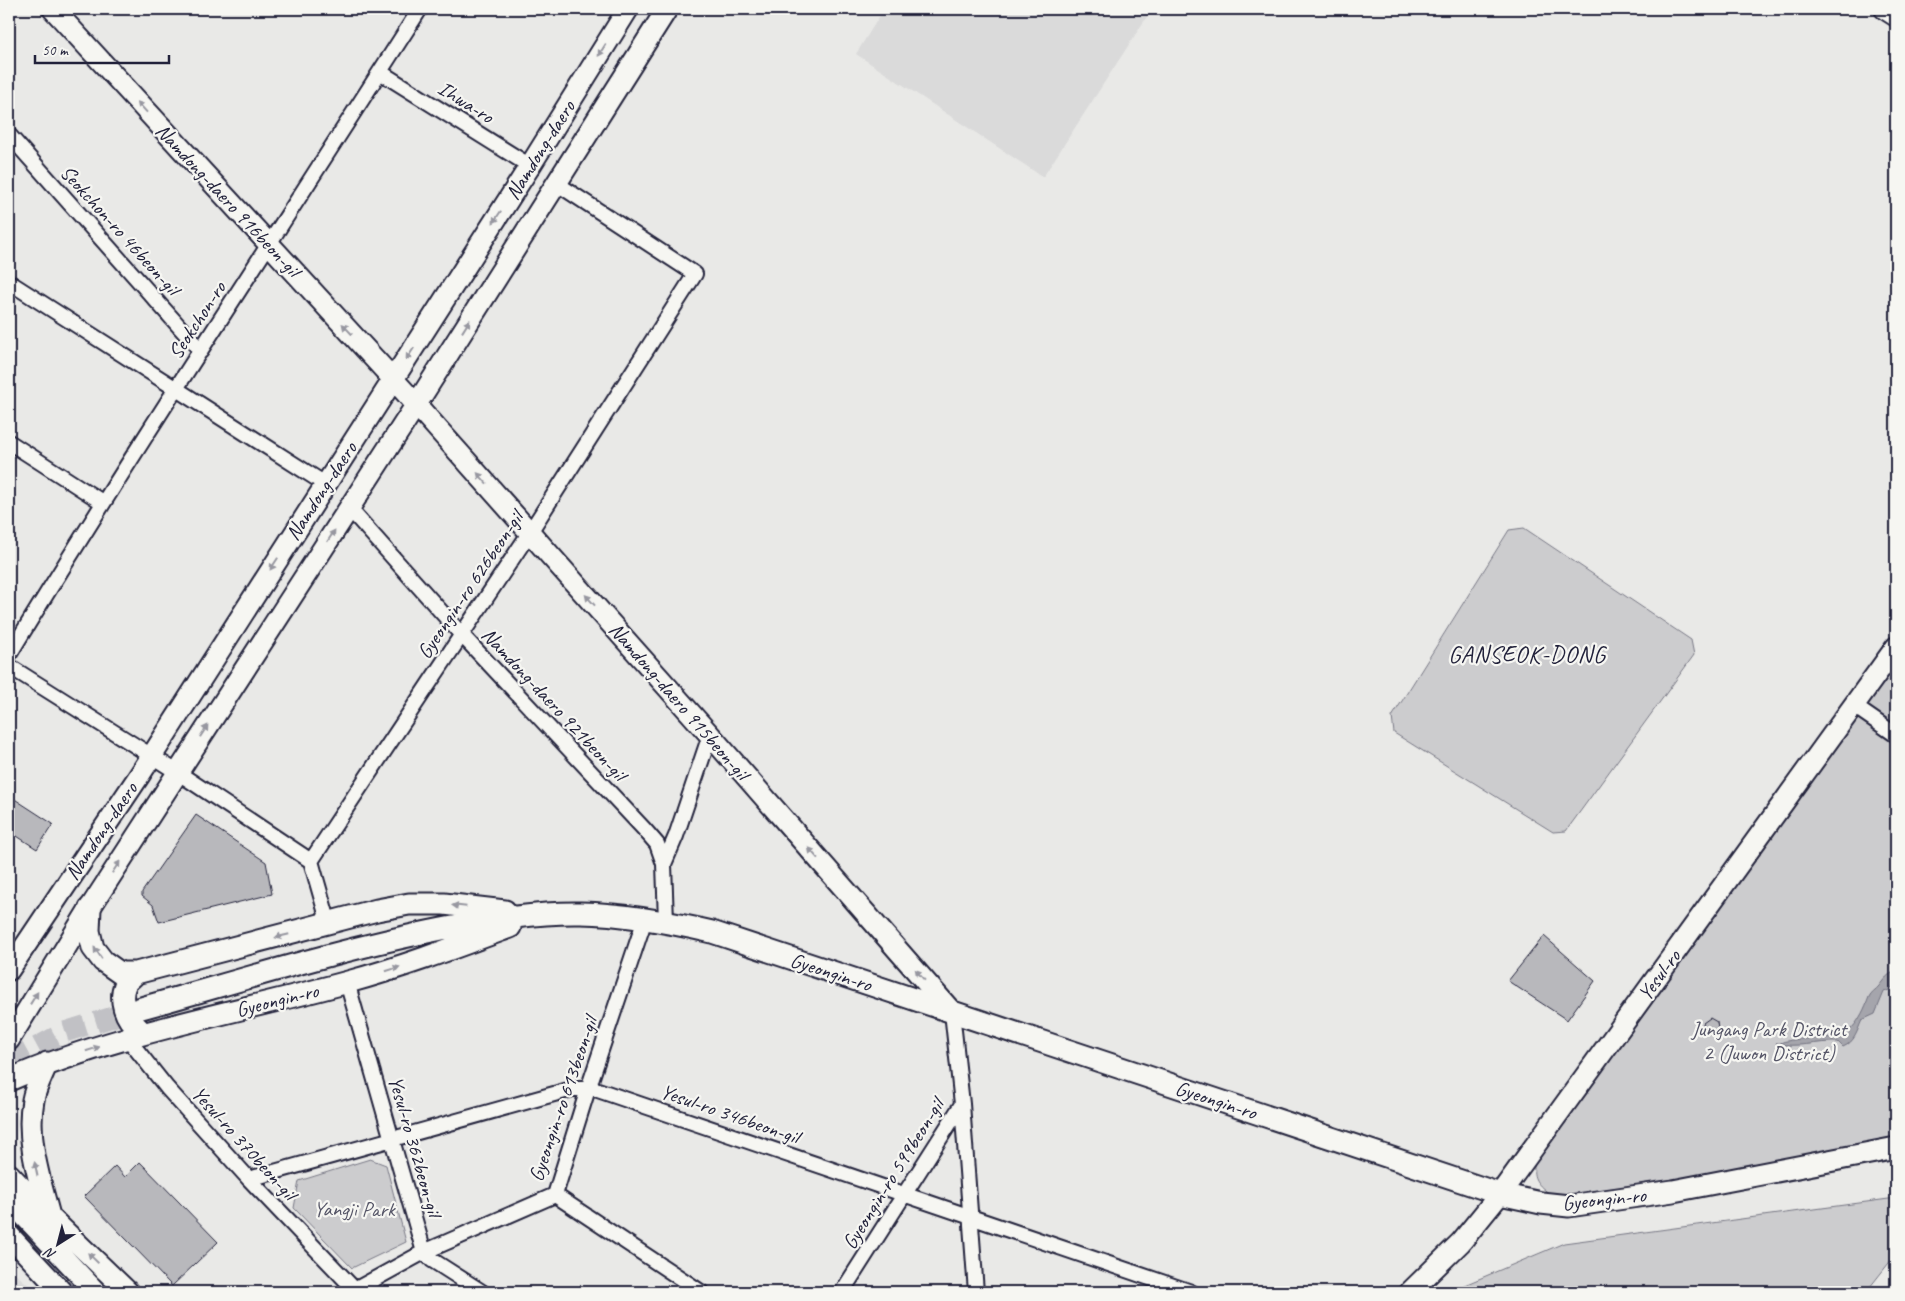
<svg xmlns="http://www.w3.org/2000/svg" width="1905" height="1301" font-family="Caveat,sans-serif">
<rect width="100%" height="100%" fill="#e9e9e7"/>
<filter id="ink" filterUnits="userSpaceOnUse"><feTurbulence type="fractalNoise" baseFrequency=".02" numOctaves="2"/><feDisplacementMap in="SourceGraphic" scale="10" xChannelSelector="R" yChannelSelector="G"/><feConvolveMatrix kernelMatrix="1 2 1 2 8 2 1 2 1" color-interpolation-filters="sRGB"/></filter>
<g filter="url(#ink)">
<!-- built -->
<path fill="#dadada" d="M884 9H1152L1043 177 856 54Z
M9 1269 24 1281 37 1292H9Z"/>
<!-- green -->
<path fill="#ccccce" stroke="#777784" d="M1524 528 1691 640 1694 655 1566 831 1553 832 1394 733 1392 717 1509 530Z
M1896 647V1150L1569 1206C1524 1179 1529 1177 1546 1130Z
M370 1159 386 1165 406 1242 352 1268 294 1208 299 1181Z
M1896 1198V1254L1866 1292H1452L1455 1289 1564 1243Z"/>
<!-- water -->
<path fill="#a5a5ac" stroke="#71717f" d="M1896 971V983L1889 990 1884 992 1875 1014 1862 1020C1857 1031 1855 1042 1843 1047L1838 1042C1817 1041 1796 1049 1776 1043 1781 1044 1783 1041 1787 1041 1807 1036 1836 1043 1852 1028 1860 1019 1865 1008 1869 997 1871 992 1876 990 1879 986 1885 978 1887 975 1896 971Z"/>
<!-- building -->
<path fill="#b8b8bc" stroke="#22223b" d="M13 798 53 824 37 849 9 831V805Z
M196 815 266 862 272 894 159 922 153 905 142 896V892Z
M1544 936 1595 981 1567 1020 1508 981Z
M1710 1018 1717 1022 1718 1029 1712 1034 1704 1030 1703 1023Z
M140 1162 218 1242 172 1286 84 1196 115 1166 125 1177Z"/>
<g fill="none" stroke-linecap="round" stroke-linejoin="round">
<!-- primary-tunnel -->
<path stroke="#c1c1c5" stroke-width="21" stroke-dasharray="21 11" stroke-linecap="butt" d="M9 1062 65 1032 138 1009"/>
<!-- street casing -->
<g stroke="#22223b" stroke-width="18">
<path id="street" d="M380 72 530 166
M9 135 201 351
M9 282 325 484
M9 442 102 502
M349 508 461 634 644 829 657 844 664 864
M9 655C142 437 283 224 420 9
M9 666 177 772 311 861
M1854 706 1896 735
M666 921 664 864 676 836 710 735
M329 924 311 861 530 532 695 274 556 183
M347 982 424 1252 432 1260 482 1292
M128 1039 167 1088 249 1179 357 1292
M962 1104 976 1292
M249 1179 572 1089H595L1191 1292
M555 1195 701 1292
M351 1292 424 1252 555 1195 588 1089 645 919
M842 1292 962 1104 952 1012"/>
</g>
<!-- secondary casing -->
<g stroke="#22223b" stroke-width="24">
<path id="secondary" d="M53 9 404 391 710 735 952 1012
M1885 9 1896 16
M9 970 139 776 530 166 628 9
M9 1040 90 908 416 405 667 9
M9 1174 49 1216 128 1292
M9 1200 96 1292
M9 1235 62 1292
M1410 1292 1461 1242 1500 1194 1896 647"/>
</g>
<!-- primary casing -->
<g stroke="#22223b" stroke-width="25">
<path id="primary" d="M90 908 89 931 93 948 103 961 120 973H136L377 910 409 904H444L505 911
M136 973C133 977 127 980 125 985 119 999 125 1019 138 1028
M138 1009C239 981 340 949 442 929 487 921 535 912 581 913 626 914 669 922 712 932L1500 1194 1541 1203 1569 1206 1673 1191 1896 1148
M47 1063C42 1075 35 1088 33 1100 26 1139 39 1178 49 1216
M9 1080C116 1033 235 1013 348 982 403 967 456 947 510 927"/>
</g>
<!-- street -->
<use href="#street" stroke="#f6f6f2" stroke-width="14"/>
<!-- secondary -->
<use href="#secondary" stroke="#f6f6f2" stroke-width="20"/>
<!-- primary -->
<use href="#primary" stroke="#f6f6f2" stroke-width="21"/>
</g>
<!-- one-way arrows -->
<defs><path id="oneway-solid" d="M-6-.8H1V-3.2L6.5 0L1 3.2V.8H-6Z" transform="scale(1.25)"/></defs>
<g fill="#9797a0">
<use href="#oneway-solid" transform="translate(602 50) rotate(122)"/>
<use href="#oneway-solid" transform="translate(142 107) rotate(-132)"/>
<use href="#oneway-solid" transform="translate(497 217) rotate(123)"/>
<use href="#oneway-solid" transform="translate(466 326) rotate(-58)"/>
<use href="#oneway-solid" transform="translate(347 329) rotate(-133)"/>
<use href="#oneway-solid" transform="translate(410 354) rotate(123)"/>
<use href="#oneway-solid" transform="translate(482 478) rotate(-132)"/>
<use href="#oneway-solid" transform="translate(331 536) rotate(-57)"/>
<use href="#oneway-solid" transform="translate(274 564) rotate(123)"/>
<use href="#oneway-solid" transform="translate(590 600) rotate(-132)"/>
<use href="#oneway-solid" transform="translate(204 731) rotate(-57)"/>
<use href="#oneway-solid" transform="translate(813 853) rotate(-131)"/>
<use href="#oneway-solid" transform="translate(116 867) rotate(-57)"/>
<use href="#oneway-solid" transform="translate(459 906) rotate(-174)"/>
<use href="#oneway-solid" transform="translate(282 936) rotate(166)"/>
<use href="#oneway-solid" transform="translate(98 953) rotate(-124)"/>
<use href="#oneway-solid" transform="translate(393 969) rotate(-18)"/>
<use href="#oneway-solid" transform="translate(920 975) rotate(-131)"/>
<use href="#oneway-solid" transform="translate(34 998) rotate(-58)"/>
<use href="#oneway-solid" transform="translate(93 1049) rotate(-17)"/>
<use href="#oneway-solid" transform="translate(36 1169) rotate(-102)"/>
<use href="#oneway-solid" transform="translate(93 1258) rotate(-136)"/>
</g>
</g>
<g text-anchor="middle" stroke-width="4.5" stroke-linejoin="round" paint-order="stroke">
<!-- street labels -->
<g font-size="21" fill="#22223b" stroke="#f6f6f2">
<text transform="translate(466 102) rotate(32)" y="7">Ihwa-ro</text>
<text transform="translate(540 150) rotate(-58)" y="7">Namdong-daero</text>
<text transform="translate(228 200) rotate(47)" y="7">Namdong-daero 916beon-gil</text>
<text transform="translate(120 230) rotate(48)" y="7">Seokchon-ro 46beon-gil</text>
<text transform="translate(197 320) rotate(-57)" y="7">Seokchon-ro</text>
<text transform="translate(321 491) rotate(-57)" y="7">Namdong-daero</text>
<text transform="translate(470 585) rotate(-56)" y="7">Gyeongin-ro 626beon-gil</text>
<text transform="translate(679 701) rotate(49)" y="7">Namdong-daero 915beon-gil</text>
<text transform="translate(554 704) rotate(47)" y="7">Namdong-daero 921beon-gil</text>
<text transform="translate(101 831) rotate(-56)" y="7">Namdong-daero</text>
<text transform="translate(831 972) rotate(18)" y="7">Gyeongin-ro</text>
<text transform="translate(1659 975) rotate(-54)" y="7">Yesul-ro</text>
<text transform="translate(277 1000) rotate(-14)" y="7">Gyeongin-ro</text>
<text transform="translate(563 1099) rotate(-71)" y="7">Gyeongin-ro 613beon-gil</text>
<text transform="translate(1216 1100) rotate(18)" y="7">Gyeongin-ro</text>
<text transform="translate(730 1114) rotate(19)" y="7">Yesul-ro 346beon-gil</text>
<text transform="translate(244 1143) rotate(48)" y="7">Yesul-ro 370beon-gil</text>
<text transform="translate(415 1146) rotate(74)" y="7">Yesul-ro 362beon-gil</text>
<text transform="translate(893 1174) rotate(-58)" y="7">Gyeongin-ro 599beon-gil</text>
<text transform="translate(1604 1199) rotate(-6)" y="7">Gyeongin-ro</text>
</g>
<!-- park labels -->
<g font-size="21" fill="#555567" stroke="#f6f6f2">
<text x="1769" y="1036">Jungang Park District<tspan x="1769" dy="24">2 (Juwon District)</tspan></text>
<text x="354" y="1216">Yangji Park</text>
</g>
<!-- quarter labels -->
<g font-size="24" letter-spacing="1" fill="#22223b" stroke="#f6f6f2">
<text x="1527" y="662">GANSEOK-DONG</text>
</g>
</g>
<!-- margin -->
<rect width="1905" height="1301" fill="none" stroke="#f6f6f2" stroke-width="30"/>
<rect x="15" y="15" width="1875" height="1271" fill="none" stroke="#22223b" stroke-width="2" filter="url(#ink)"/>
<!-- north arrow -->
<g transform="translate(58 1244) rotate(216)" stroke="#f6f6f2" stroke-width="4" paint-order="stroke">
<path d="M0-4L9 19L0 12L-9 19Z" fill="#22223b"/>
<text y="-8" font-size="14" font-weight="bold" text-anchor="middle" fill="#22223b">N</text>
</g>
<!-- scale -->
<path d="M35 55v8h134v-8" fill="none" stroke="#22223b" stroke-width="2.5"/>
<text x="42" y="55" font-size="15" fill="#22223b" stroke="#f6f6f2" stroke-width="4" paint-order="stroke">50 m</text>
</svg>
